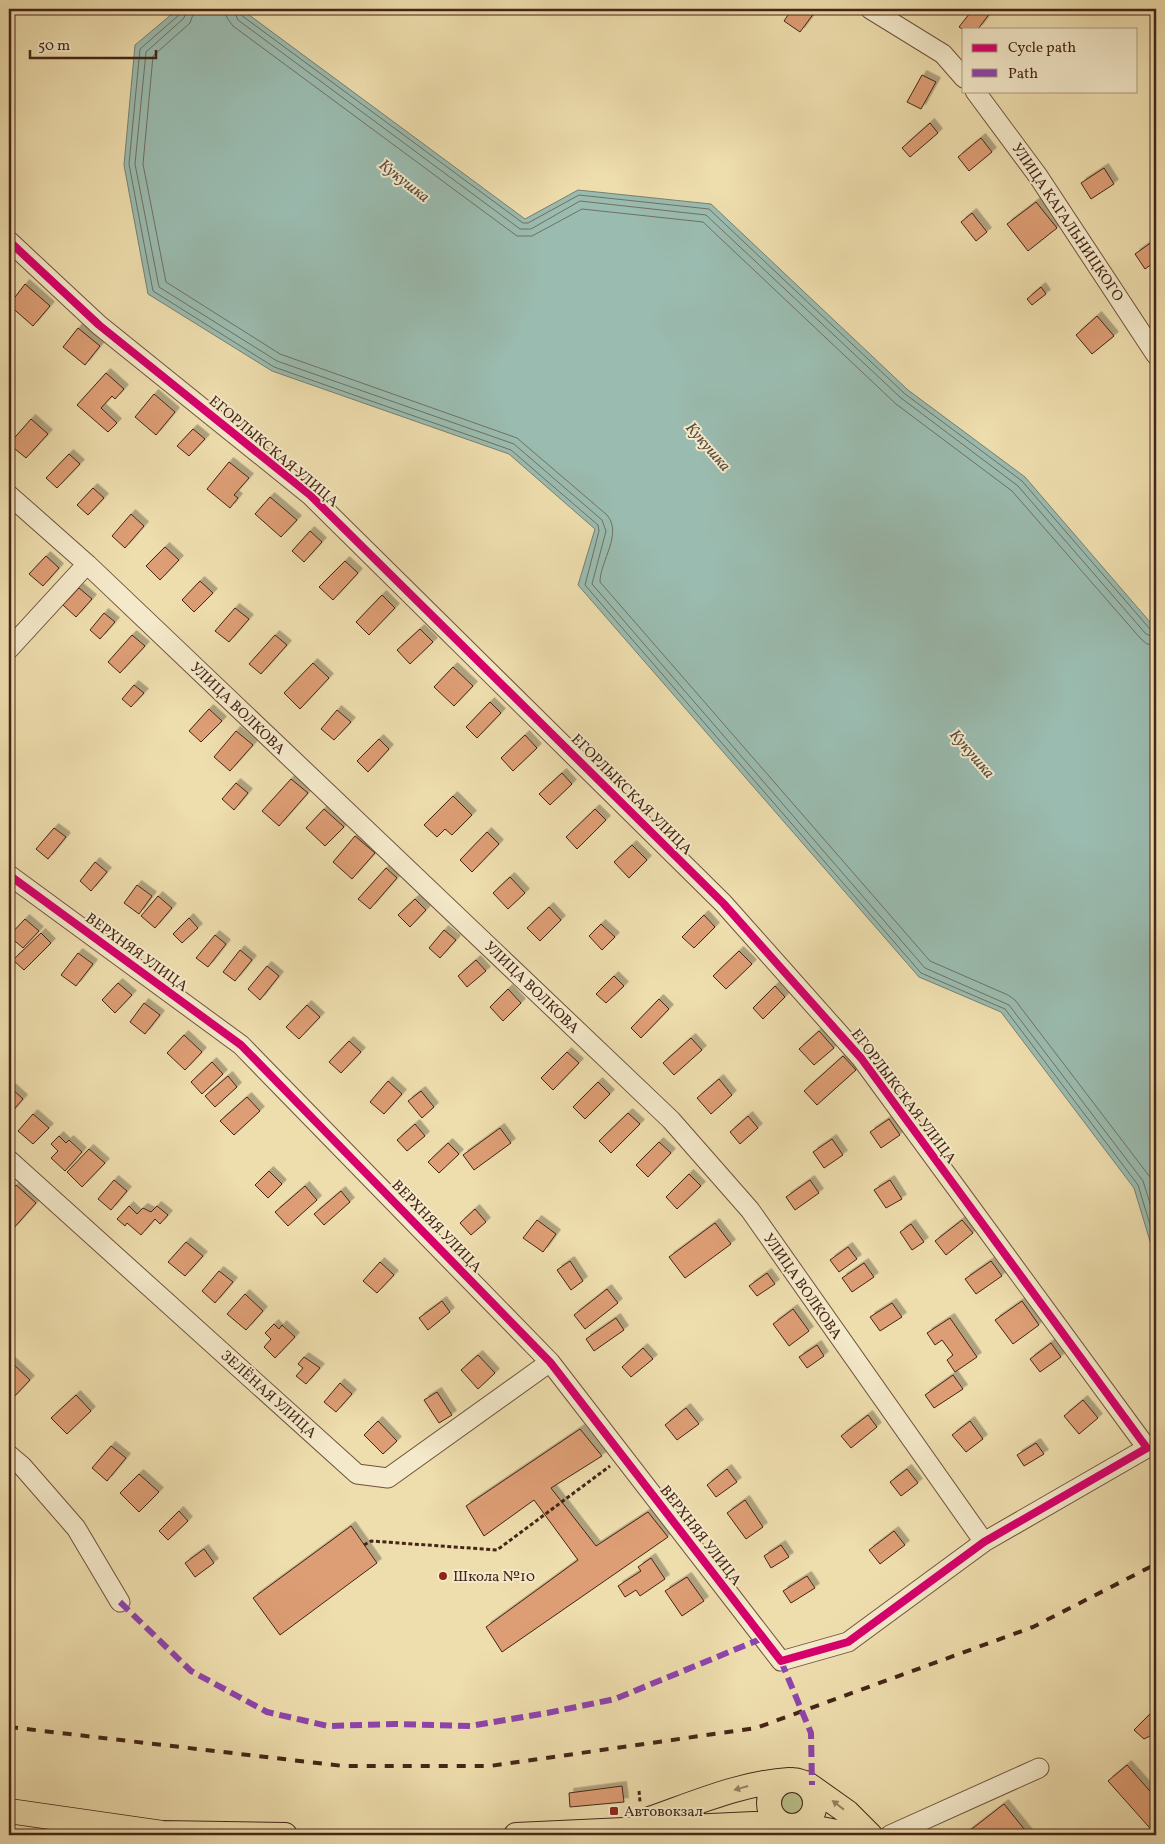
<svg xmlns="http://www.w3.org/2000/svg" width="1165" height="1844" font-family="Vollkorn,serif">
<defs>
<filter id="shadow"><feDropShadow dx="4.5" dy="-4.5" stdDeviation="0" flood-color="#0004"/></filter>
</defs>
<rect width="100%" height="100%" fill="#eeddad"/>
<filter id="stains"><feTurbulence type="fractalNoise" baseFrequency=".004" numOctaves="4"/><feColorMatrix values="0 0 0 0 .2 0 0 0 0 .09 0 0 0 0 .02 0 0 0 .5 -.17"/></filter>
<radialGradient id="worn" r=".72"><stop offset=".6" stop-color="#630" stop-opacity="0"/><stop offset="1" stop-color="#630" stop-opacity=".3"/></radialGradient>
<!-- green -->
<path fill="#bac089" stroke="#807250" d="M789 1783 810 1798C809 1810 803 1817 792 1817L780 1807 779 1793Z"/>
<!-- water -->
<path fill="#9abbaf" stroke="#787f72" d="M178 9H241L525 219 578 190 711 204 908 390 1025 477 1156 629V1261L1134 1188 1001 1012 919 977 578 585 595 529 509 454 272 371 148 294 124 165 135 45Z"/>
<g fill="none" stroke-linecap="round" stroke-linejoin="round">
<!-- shore -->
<path stroke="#707063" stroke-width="1" d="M181 9 179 15 140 49 129 164 153 291 274 367 511 450 598 525 599 531 585 585 921 973 1005 1009 1138 1185 1156 1244
M187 9 184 18 146 52 135 164 159 287 277 361 514 444 602 520 606 531 592 584 925 968 1009 1005 1143 1181 1156 1222
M195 9 190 23 153 56 143 164 166 282 280 354 517 438 607 515C623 534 600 561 600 582L930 961 1008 995 1015 1000 1150 1177 1156 1196
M225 9 227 18 233 26 517 236H532L582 209 703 222 896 404 1012 491 1141 639 1147 644 1156 645
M233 9 238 20 520 229H531L580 201 706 215 901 398 1018 486 1146 634 1156 638
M239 9 241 15 523 223H528L579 195 709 209 905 394 1022 481 1150 629 1156 631"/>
</g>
<!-- building -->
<path fill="#de9e75" stroke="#452517" filter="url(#shadow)" d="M792 9H817L800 32 784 21Z
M973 9H993L978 29 964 30 959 27Z
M922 75 936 82 921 109 907 102Z
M930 123 938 133 910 157 902 148Z
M981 138 992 152 969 171 958 157Z
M1104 168 1114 184 1091 199 1081 183Z
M1036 202 1057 228 1028 251 1007 224Z
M972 213 987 232 976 241 961 222Z
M1156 239V261L1145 269 1135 254Z
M25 284 50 306 33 326 9 305Z
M1041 287 1046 294 1032 305 1027 299Z
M1097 316 1114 336 1092 354 1076 335Z
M78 328 100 346 85 365 63 347Z
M106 373 124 389 115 399 112 396 101 408 117 423 108 432 77 405Z
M154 394 175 412 156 435 135 417Z
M31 419 48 434 26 458 9 444Z
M193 429 205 439 189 456 177 446Z
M69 454 80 464 57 488 46 478Z
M229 462 249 478 234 495 238 498 230 508 207 489Z
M93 488 104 498 88 515 77 505Z
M270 497 297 520 281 537 255 514Z
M131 514 144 526 125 548 112 536Z
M310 531 322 542 304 562 292 551Z
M165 547 179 560 160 580 146 566Z
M46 556 59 568 43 586 29 574Z
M345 561 358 573 333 600 319 587Z
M200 581 213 593 194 612 182 600Z
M79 588 92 599 76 617 63 605Z
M382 595 395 608 369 635 356 622Z
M235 608 249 619 229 642 215 631Z
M104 613 115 622 100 639 90 630Z
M420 629 433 642 410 664 397 650Z
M132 635 145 646 120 673 108 662Z
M275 635 287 645 261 674 249 664Z
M313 663 329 678 300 709 284 693Z
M453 667 473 686 454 706 434 687Z
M134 685 144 693 131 707 122 699Z
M490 702 501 713 477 738 466 727Z
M209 709 222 721 201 742 189 731Z
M337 710 351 722 334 740 321 729Z
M236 731 253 745 230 771 214 757Z
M525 735 537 748 513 771 501 758Z
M379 739 389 749 368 772 357 761Z
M562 773 572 784 550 805 539 794Z
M291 779 308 793 279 826 262 811Z
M236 783 248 793 234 810 222 799Z
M453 796 472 815 452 835 445 829 437 837 424 825Z
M324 809 344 827 325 846 306 828Z
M595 809 606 820 577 849 566 837Z
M54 828 66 837 48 859 36 849Z
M487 832 499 844 472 872 460 860Z
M355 836 375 853 352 879 333 862Z
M632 845 647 860 629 878 614 862Z
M95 862 107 872 91 891 80 881Z
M386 868 397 878 370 909 358 899Z
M510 877 525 893 508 909 493 893Z
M137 885 152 896 139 914 124 903Z
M158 896 172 908 155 928 141 916Z
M415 899 426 910 410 927 398 915Z
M549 907 561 920 540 941 527 928Z
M704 915 715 927 694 948 682 937Z
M189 918 198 928 182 943 173 934Z
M25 919 39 931 23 948 9 936Z
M601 924 615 937 602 950 589 936Z
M444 930 456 940 440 958 429 948Z
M41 933 51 943 24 970 13 960Z
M215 935 226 944 208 967 196 958Z
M240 950 252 960 235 981 223 972Z
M739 951 752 964 726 989 713 976Z
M78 953 93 964 76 986 61 975Z
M476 960 486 971 467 987 458 976Z
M267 966 279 976 260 1000 248 989Z
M614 976 624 986 606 1003 596 994Z
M118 983 132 995 115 1013 102 1000Z
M775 986 785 997 763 1019 753 1008Z
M508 989 521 1003 503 1021 490 1007Z
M659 999 669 1009 641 1038 631 1028Z
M144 1003 160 1015 145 1034 130 1022Z
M307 1005 320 1017 299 1039 286 1027Z
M819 1031 834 1048 814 1065 799 1049Z
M184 1035 202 1052 185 1070 167 1053Z
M691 1038 702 1050 674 1075 663 1063Z
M349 1041 361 1052 341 1073 329 1062Z
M567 1052 579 1063 553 1090 541 1078Z
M843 1056 856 1070 817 1105 804 1091Z
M212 1062 223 1074 202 1094 191 1082Z
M228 1076 237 1087 215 1107 205 1096Z
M719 1079 732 1095 711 1114 697 1098Z
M388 1081 402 1094 384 1114 370 1102Z
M598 1082 610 1094 585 1119 573 1107Z
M11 1088 23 1099 9 1115V1091Z
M421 1091 434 1107 422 1118 408 1101Z
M247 1097 260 1111 234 1135 220 1121Z
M628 1113 640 1124 611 1153 599 1141Z
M33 1114 49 1128 33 1144 18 1131Z
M748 1116 758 1128 740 1144 730 1132Z
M889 1119 900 1135 881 1148 870 1132Z
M415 1124 425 1136 407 1151 397 1140Z
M500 1128 511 1143 474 1170 463 1155Z
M59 1136 66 1143 69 1140 82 1152 65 1171 51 1158 58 1151 51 1144Z
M832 1139 843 1155 824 1168 813 1152Z
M659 1142 671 1153 648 1177 636 1165Z
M448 1143 459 1154 439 1173 428 1162Z
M89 1149 105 1163 82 1187 67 1172Z
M269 1171 282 1184 268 1198 255 1185Z
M689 1174 701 1186 677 1209 666 1197Z
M114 1180 127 1191 111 1210 98 1199Z
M810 1180 819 1193 795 1210 786 1197Z
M890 1180 902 1199 886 1208 874 1190Z
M16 1185 36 1203 13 1229 9 1225V1193Z
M305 1186 317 1200 288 1226 275 1212Z
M341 1191 350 1202 324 1225 314 1214Z
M129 1206 137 1214 143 1208 151 1212 157 1206 168 1215 160 1224 155 1219 141 1235 127 1223 125 1226 117 1219Z
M475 1209 486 1222 471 1235 460 1223Z
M537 1220 556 1234 543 1252 523 1238Z
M962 1220 973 1233 946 1255 935 1241Z
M715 1223 731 1244 685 1278 669 1257Z
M911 1224 924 1242 912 1250 900 1232Z
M186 1242 203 1256 185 1276 168 1262Z
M848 1247 857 1259 839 1272 830 1260Z
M570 1261 583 1281 571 1290 557 1270Z
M991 1261 1002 1276 976 1294 965 1279Z
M380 1262 394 1275 377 1293 363 1281Z
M864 1263 874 1277 852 1292 842 1278Z
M219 1271 233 1282 215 1303 202 1291Z
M767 1273 775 1284 757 1296 749 1286Z
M607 1289 618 1303 585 1329 574 1315Z
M245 1294 263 1311 246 1330 227 1314Z
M442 1301 450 1312 428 1330 419 1318Z
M1022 1301 1039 1325 1013 1344 995 1320Z
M892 1303 902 1317 880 1331 870 1317Z
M793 1309 809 1331 789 1346 773 1324Z
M616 1318 624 1330 594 1351 586 1339Z
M950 1318 977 1357 955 1372 947 1360 953 1355 942 1340 935 1345 927 1333Z
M274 1324 279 1329 282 1325 295 1337 275 1358 264 1347 271 1339 265 1333Z
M1051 1343 1061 1357 1040 1372 1030 1359Z
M817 1345 824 1356 807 1368 799 1357Z
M643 1348 653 1359 631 1377 622 1367Z
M478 1355 495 1373 478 1389 461 1370Z
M304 1357 320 1368 306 1384 296 1376 303 1368 298 1364Z
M10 1361 30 1380 12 1399 9 1396Z
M953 1375 963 1389 934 1408 925 1395Z
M340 1383 352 1394 336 1412 324 1402Z
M437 1392 452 1415 439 1423 424 1400Z
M76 1395 91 1411 67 1434 51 1418Z
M1083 1400 1098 1418 1079 1434 1064 1416Z
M686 1408 699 1424 677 1440 665 1425Z
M868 1415 877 1427 851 1448 841 1436Z
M378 1421 397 1441 383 1454 364 1435Z
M970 1421 983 1439 966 1452 952 1435Z
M580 1429 602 1456 551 1488 596 1546 648 1512 668 1537 502 1652 486 1627 578 1560 534 1500 484 1536 466 1506Z
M1036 1443 1044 1454 1024 1466 1017 1455Z
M111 1446 126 1458 107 1481 92 1468Z
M727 1469 737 1482 716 1497 707 1485Z
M907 1469 918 1483 901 1496 890 1482Z
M139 1474 159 1492 139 1512 120 1493Z
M745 1500 763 1527 746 1539 727 1513Z
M179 1511 188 1521 168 1540 159 1531Z
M351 1526 377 1563 280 1635 253 1598Z
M894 1531 905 1545 880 1564 869 1550Z
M781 1545 789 1557 771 1568 764 1556Z
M204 1549 214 1563 195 1577 185 1563Z
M651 1558 665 1579 640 1596 636 1590 625 1597 618 1586 641 1571 638 1567Z
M807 1576 815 1588 791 1603 783 1591Z
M687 1577 704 1601 682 1616 665 1591Z
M1156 1708V1733L1144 1739 1134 1730Z
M1127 1765 1156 1798V1835L1108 1781Z
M622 1786 624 1802 570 1807 569 1793Z
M1004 1804 1029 1835H964Z"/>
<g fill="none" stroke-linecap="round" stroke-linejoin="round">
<!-- minor casing -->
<g stroke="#6f533c" stroke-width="21">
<path id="minor" d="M870 9 943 54 964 78
M975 91 1038 176 1156 355
M9 241 99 325 310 495 723 903 861 1058 1147 1448 984 1542 848 1642 781 1661 550 1362 241 1045 9 875
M9 495 87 564 671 1120 750 1210 984 1542
M9 649 87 564
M9 1160 357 1474 388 1478 550 1362
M9 1455 22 1466 76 1528 120 1602
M890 1835 1039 1768"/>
</g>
<!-- major casing -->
<g stroke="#452517" stroke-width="26">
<path id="major" d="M769 1803a23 23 0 1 1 46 0a23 23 0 1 1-46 0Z
M806 1783 847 1812 870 1835
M9 1811 162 1833 285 1835
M644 1821C691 1805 739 1783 789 1780
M516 1835 754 1824 811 1827 852 1835"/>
</g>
<!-- path -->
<path stroke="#452517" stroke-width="3" stroke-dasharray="4 2.5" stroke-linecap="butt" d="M364 1545 371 1541 497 1550 610 1466
M639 1791 640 1802"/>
<!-- minor -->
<use href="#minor" stroke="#f4e9ca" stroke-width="19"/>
<!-- major -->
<use href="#major" stroke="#eeddad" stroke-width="24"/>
<!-- rail -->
<path stroke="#452517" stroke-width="4" stroke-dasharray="9 9" stroke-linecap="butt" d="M9 1727 343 1766H490L756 1728 1033 1627 1156 1564"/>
<!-- quiet -->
<path stroke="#8e44ad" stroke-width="6" stroke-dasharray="12 6" stroke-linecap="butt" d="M120 1602 191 1671 267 1712 328 1726 395 1724 470 1726 547 1713 615 1699 763 1638
M781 1661 811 1733 812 1785"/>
<!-- cycleway casing -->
<g stroke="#f4e9ca" stroke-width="11">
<path id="cycleway" d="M9 241 99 325 310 495 723 903 861 1058 1147 1448 984 1542 848 1642 781 1661 550 1362 241 1045 9 875"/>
</g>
<!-- cycleway -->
<use href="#cycleway" stroke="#d6006c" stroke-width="8"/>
</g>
<!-- one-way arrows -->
<defs><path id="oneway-solid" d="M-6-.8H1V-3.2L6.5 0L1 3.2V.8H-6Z" transform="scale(1.25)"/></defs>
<g fill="#9a8162">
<use href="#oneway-solid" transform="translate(741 1788) rotate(164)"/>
<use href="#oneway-solid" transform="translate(838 1805) rotate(-142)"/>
</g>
<!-- markers -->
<g fill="#8f2418" stroke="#f4e9ca" stroke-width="2">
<circle cx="443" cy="1576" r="5"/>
<rect x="609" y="1806" width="10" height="10" rx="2.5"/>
</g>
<g text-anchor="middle" stroke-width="4" stroke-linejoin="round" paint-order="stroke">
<!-- street labels -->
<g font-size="15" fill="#452517" stroke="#f4e9ca">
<text transform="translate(1068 222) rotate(56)" y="5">УЛИЦА КАГАЛЬНИЦКОГО</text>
<text transform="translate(274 451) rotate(40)" y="5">ЕГОРЛЫКСКАЯ УЛИЦА</text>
<text transform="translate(238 708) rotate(44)" y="5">УЛИЦА ВОЛКОВА</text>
<text transform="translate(632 794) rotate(45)" y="5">ЕГОРЛЫКСКАЯ УЛИЦА</text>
<text transform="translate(137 952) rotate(36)" y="5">ВЕРХНЯЯ УЛИЦА</text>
<text transform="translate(532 987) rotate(44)" y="5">УЛИЦА ВОЛКОВА</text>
<text transform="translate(904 1096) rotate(53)" y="5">ЕГОРЛЫКСКАЯ УЛИЦА</text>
<text transform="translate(437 1226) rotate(46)" y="5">ВЕРХНЯЯ УЛИЦА</text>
<text transform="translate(803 1286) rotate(55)" y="5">УЛИЦА ВОЛКОВА</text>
<text transform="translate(269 1394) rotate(42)" y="5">ЗЕЛЁНАЯ УЛИЦА</text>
<text transform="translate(701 1535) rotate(52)" y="5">ВЕРХНЯЯ УЛИЦА</text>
</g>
<!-- poi labels -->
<g font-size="15" fill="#452517" stroke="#f4e9ca" text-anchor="start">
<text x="453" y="1581">Школа №10</text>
<text x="624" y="1816">Автовокзал</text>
</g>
<!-- water labels -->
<g font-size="16" font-style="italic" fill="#5a4a3d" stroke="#f4e9ca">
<text transform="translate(405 180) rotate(38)" y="6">Кукушка</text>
<text transform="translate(709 446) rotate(49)" y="6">Кукушка</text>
<text transform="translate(973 753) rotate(49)" y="6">Кукушка</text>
</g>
</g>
<!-- margin -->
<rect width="1165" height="1844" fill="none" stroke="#eeddad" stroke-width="30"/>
<rect x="10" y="10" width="1145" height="1824" fill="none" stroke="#452517" stroke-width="2.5"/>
<rect x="15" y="15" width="1135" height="1814" fill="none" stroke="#452517"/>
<!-- legend -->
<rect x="962" y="28" width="175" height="65" fill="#f4e9ca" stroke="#ae9b82"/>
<rect x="972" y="44" width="25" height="8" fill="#d6006c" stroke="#ae9b82"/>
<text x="1008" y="52" font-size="15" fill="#452517">Cycle path</text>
<rect x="972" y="69" width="25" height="8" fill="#8e44ad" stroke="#ae9b82"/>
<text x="1008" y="78" font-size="15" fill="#452517">Path</text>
<!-- scale -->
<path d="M30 50v8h126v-8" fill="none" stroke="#452517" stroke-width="2.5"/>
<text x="38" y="50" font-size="15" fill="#452517" stroke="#f4e9ca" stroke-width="4" paint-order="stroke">50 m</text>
<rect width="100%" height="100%" filter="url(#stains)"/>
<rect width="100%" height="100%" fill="url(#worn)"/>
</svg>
